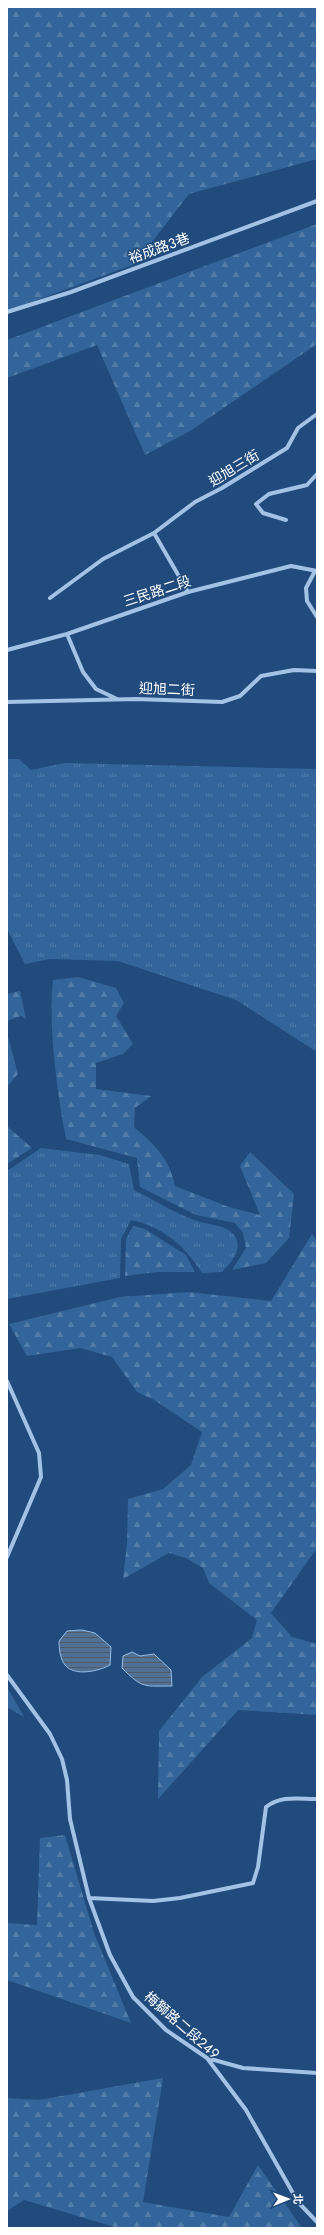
<svg xmlns="http://www.w3.org/2000/svg" width="324" height="2235" font-family="Jost,'Noto Sans TC',sans-serif">
<defs>
<pattern id="grass-tufts" width="24" height="20" patternUnits="userSpaceOnUse"><rect width="24" height="20" fill="#33659a"/><path d="M3 7l-1-3M5 7V3M7 7l1-3M15 17l-1-3M17 17v-4M19 17l1-3" fill="none" stroke="#527ca9"/></pattern>
<pattern id="forest-firs" width="22" height="20" patternUnits="userSpaceOnUse"><rect width="22" height="20" fill="#33659a"/><path d="M5 1l3.5 6h-7zM16 11l3.5 6h-7z" fill="#527ca9"/></pattern>
<pattern id="water-rules" width="6" height="5" patternUnits="userSpaceOnUse"><rect width="6" height="5" fill="#517095"/><path d="M0 2.5h6" fill="none" stroke="#4e5a69"/></pattern>
</defs>
<rect width="100%" height="100%" fill="#204b7c"/>
<!-- grass -->
<path fill="url(#grass-tufts)" d="M7 759H19L31 770 65 763 317 769V1052L236 1000 118 961 50 959 25 964 7 929Z
M41 1148 100 1155 129 1164 134 1190C154 1200 176 1214 197 1221 209 1225 230 1225 236 1238 242 1251 231 1263 222 1272L202 1273C184 1245 163 1227 131 1220L121 1239 120 1278 7 1299V1171Z"/>
<!-- forest -->
<path fill="url(#forest-firs)" d="M7 7H317V159L189 194 135 264 7 311Z
M317 224V344L190 431 145 455 97 345 7 378V340Z
M78 977 116 988 124 1003 116 1016 133 1044 123 1054 96 1063V1089L151 1096 135 1108 134 1127C154 1144 170 1159 175 1186L226 1206 260 1215 240 1166 250 1152 294 1194 289 1238 266 1263 232 1270 246 1248 243 1233 235 1223 196 1215 140 1187 137 1158 66 1139C57 1092 48 1027 53 980Z
M20 991 26 1019 21 1016 7 1021V994Z
M7 1033 18 1074 7 1087Z
M7 1126 32 1148 7 1164Z
M133 1226 145 1229 186 1255 195 1272H157L125 1276 126 1239Z
M312 1234 317 1241V1548L271 1613 292 1637 317 1644V1715L238 1710 158 1799 159 1731 202 1677 252 1638 257 1620 209 1583 203 1568 186 1558 169 1553 123 1579 127 1543 128 1499 163 1489 191 1465 202 1432 154 1400 137 1392 112 1357 80 1348 27 1356 9 1324 120 1297 188 1292 271 1301Z
M7 1687 24 1717 7 1707Z
M65 1835 94 1933 131 2023 7 1980V1923L37 1925 40 1838Z
M163 2078 143 2202 229 2217 258 2165 302 2228H118L24 2200 7 2211V2098L39 2100Z"/>
<!-- water -->
<path fill="url(#water-rules)" stroke="#97bee8" d="M82 1630 95 1633 111 1647 110 1665C99 1671 75 1677 65 1665 60 1659 59 1648 59 1641L67 1631Z
M132 1652 140 1656 154 1654 171 1670 172 1686C144 1686 143 1689 122 1668L123 1656Z"/>
<g fill="none" stroke-linecap="round" stroke-linejoin="round">
<!-- minor -->
<path stroke="#a3c3e6" stroke-width="4" d="M7 312 71 292 317 201
M286 520 263 513 256 504 269 494 307 485 317 474
M315 571 306 588 307 601 317 617
M188 592 154 533 195 502 222 488 287 448 298 428 317 414
M50 598 103 559 154 533
M67 634 83 672 96 689 117 699
M7 650 67 634 188 592 291 566 317 571
M7 702 136 699 222 702 240 696 261 676 294 670 317 671
M7 1381 39 1453 41 1477 7 1557
M7 1675 50 1734 62 1759 67 1780 70 1819 89 1898 110 1955 133 1997 166 2030 207 2058 246 2110 298 2202 317 2222
M89 1898 153 1901 180 1898 253 1883 258 1867 266 1807C281 1795 299 1799 317 1799
M207 2058 243 2068 317 2073"/>
</g>
<g text-anchor="middle" stroke-width="3" stroke-linejoin="round" paint-order="stroke">
<!-- street labels -->
<g font-size="14" fill="#fff" stroke="#204b7c">
<text transform="translate(159 248) rotate(-20)" y="5">裕成路3巷</text>
<text transform="translate(234 468) rotate(-31)" y="5">迎旭三街</text>
<text transform="translate(157 591) rotate(-18)" y="5">三民路二段</text>
<text transform="translate(167 689) rotate(2)" y="5">迎旭二街</text>
<text transform="translate(182 2025) rotate(41)" y="5">梅獅路二段249</text>
</g>
</g>
<!-- border -->
<rect width="324" height="2235" fill="none" stroke="#ffffff" stroke-width="16"/>
<!-- north arrow -->
<g transform="translate(288 2199) rotate(89)" stroke="#204b7c" stroke-width="3" paint-order="stroke">
<path d="M0-3L7 15L0 10L-7 15Z" fill="#ffffff"/>
<text y="-6" font-size="11" font-weight="bold" text-anchor="middle" fill="#ffffff">北</text>
</g>
</svg>
